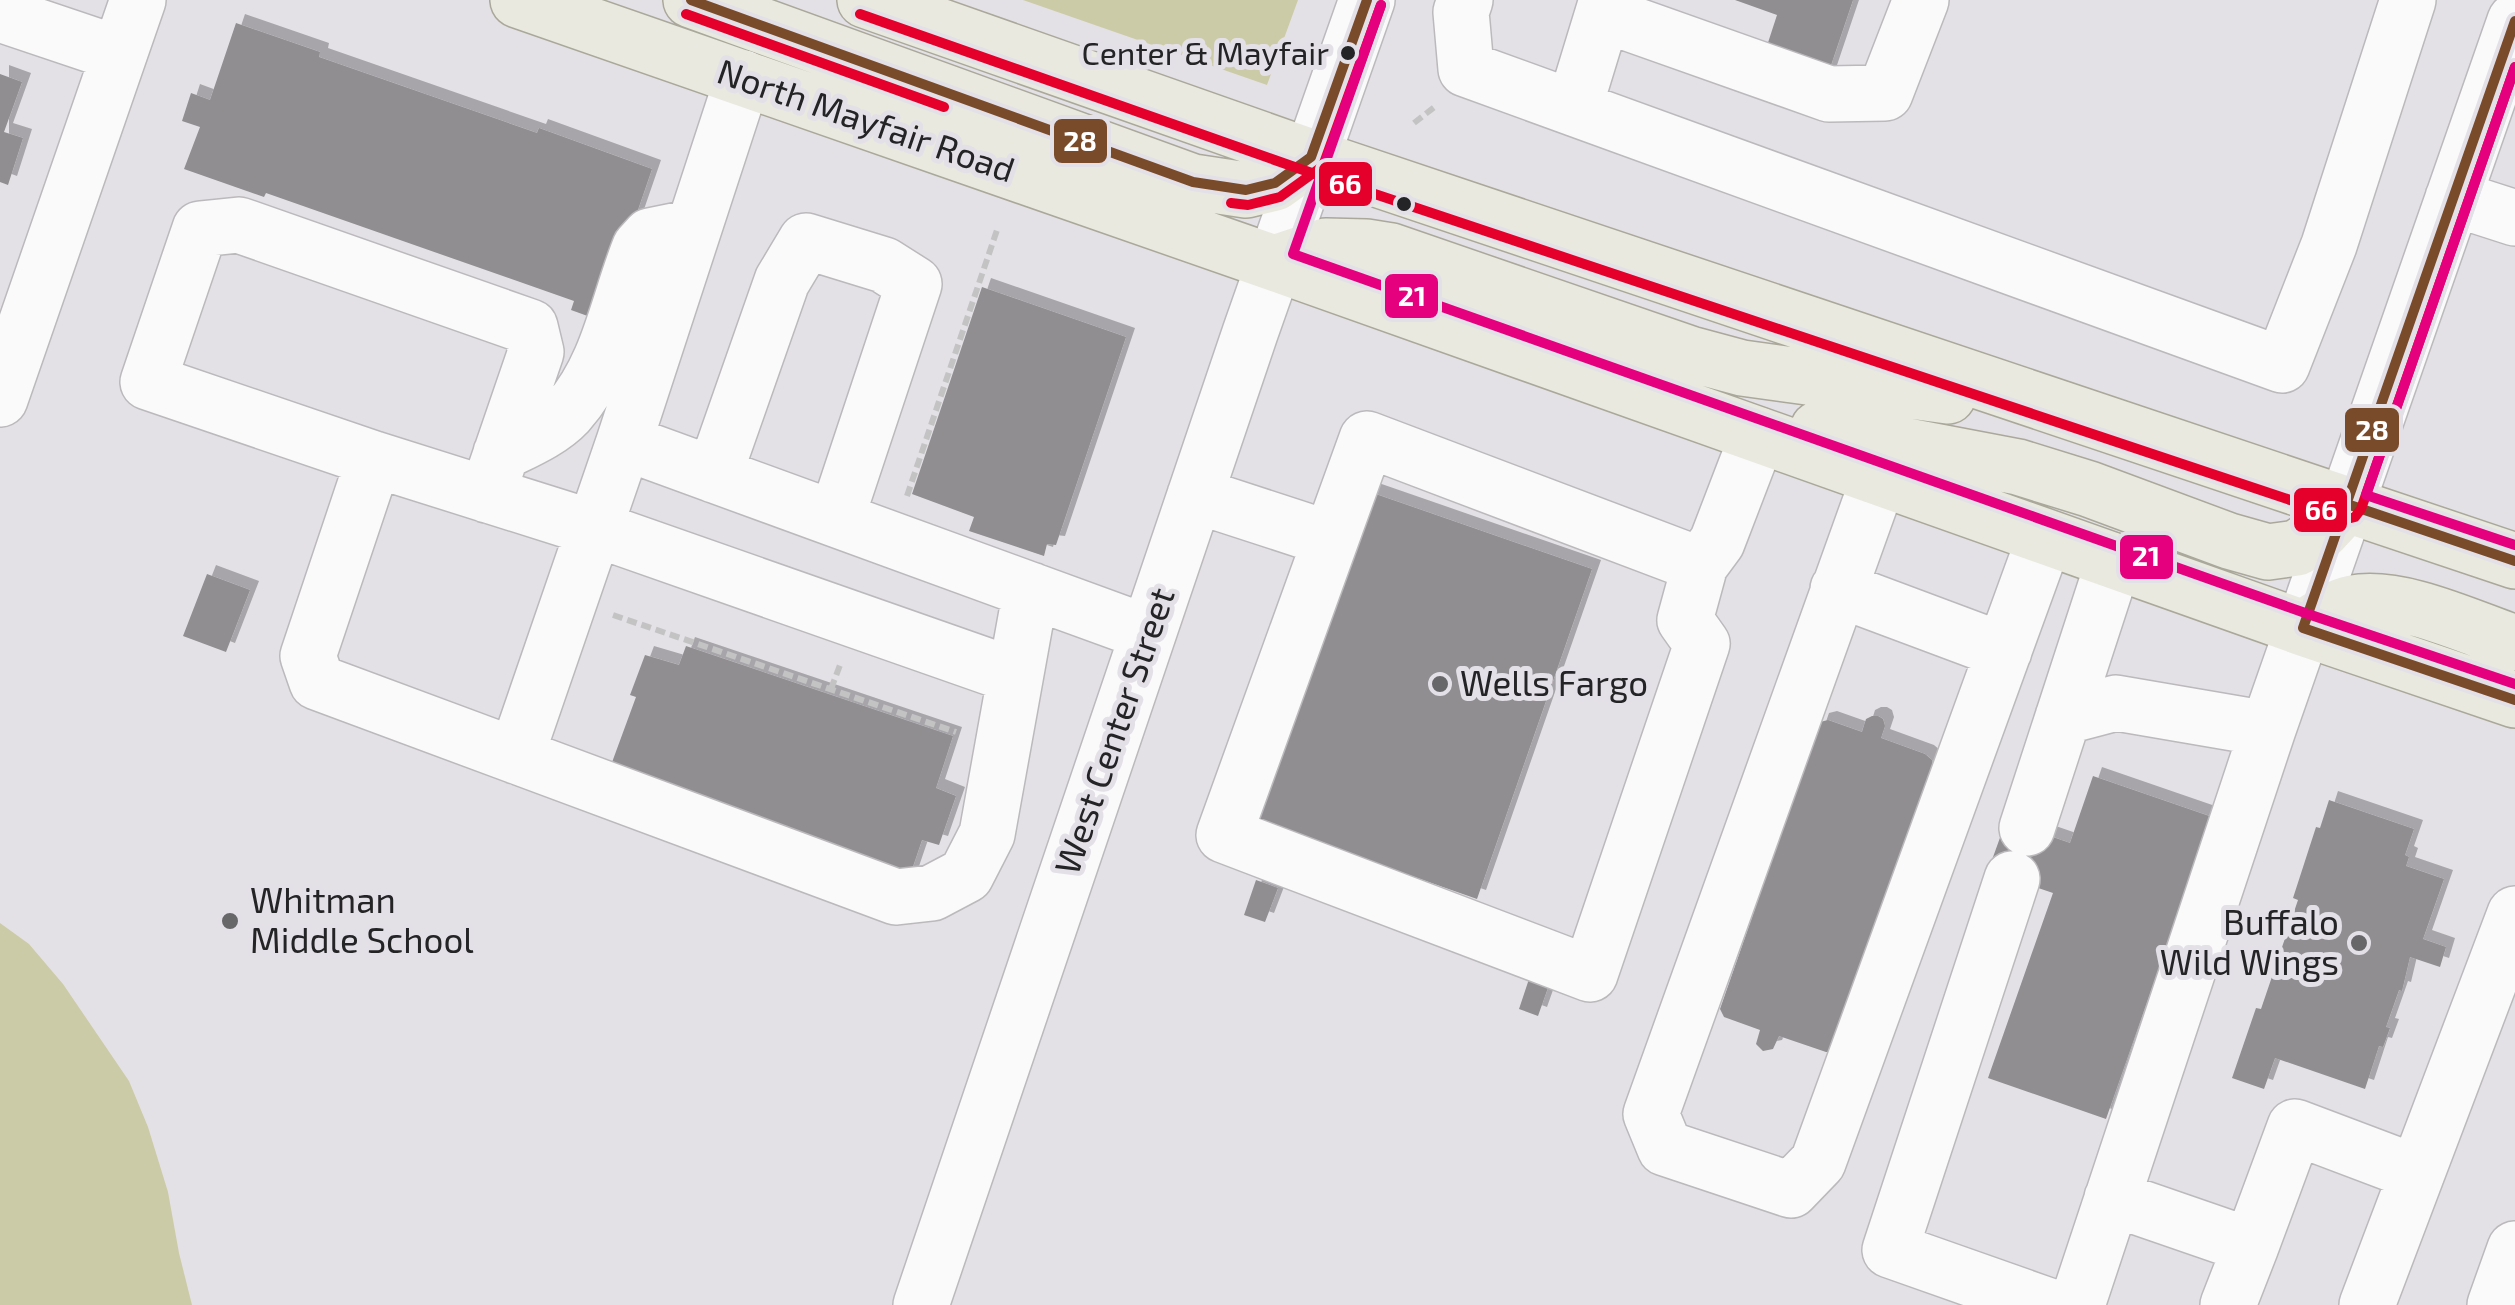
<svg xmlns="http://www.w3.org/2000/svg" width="2515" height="1305" font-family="'Exo 2',sans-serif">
<defs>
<filter id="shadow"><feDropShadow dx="9" dy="-9" stdDeviation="0" flood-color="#0004"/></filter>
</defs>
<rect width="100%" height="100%" fill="#e4e1e6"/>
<!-- green -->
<path fill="#cccba7" d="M1023 0H1298L1267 85Z
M0 923 29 944 63 984 129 1081 148 1127 168 1192 179 1253 192 1305H0Z"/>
<!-- building -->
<path fill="#908e91" filter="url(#shadow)" d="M1735 0H1853L1826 80 1763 58 1777 15Z
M236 23 320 52 319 57 537 133 539 128 652 169 622 256 607 323 571 310 574 301 266 193 264 197 184 169 200 127 182 121 191 93 210 100Z
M0 74 22 82 4 132 23 138 8 185 0 182Z
M982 287 1126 337 1056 545 1047 544 1044 556 969 531 974 517 912 494Z
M1364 490 1592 569 1477 899 1249 819Z
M207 574 250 590 226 652 183 636Z
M686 646 953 736 936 788 956 796 939 845 922 840 908 881 607 776 636 697 630 695 645 655 679 665Z
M1872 716H1878L1883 719 1885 726 1881 738 1925 754 1932 760 1933 769 1830 1052H1826L1779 1036 1773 1049 1763 1051 1756 1044 1760 1030 1724 1017 1720 1009 1820 722 1828 720 1862 732 1866 719Z
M2093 776 2212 817 2106 1119 1988 1078 2053 893 1988 871 2006 821 2070 843Z
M2329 800 2414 829 2405 855 2409 857 2406 866 2444 879 2423 939 2446 947 2440 967 2410 957 2402 991 2399 990 2386 1027 2390 1028 2383 1047 2379 1046 2365 1089 2275 1058 2264 1089 2232 1078 2256 1008 2261 1009 2298 900 2293 898 2316 827 2320 828Z
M1256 880 1278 888 1265 922 1244 915Z
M1530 976 1550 982 1538 1016 1519 1009Z"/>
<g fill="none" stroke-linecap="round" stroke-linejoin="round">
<!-- minor casing -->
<g stroke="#bbb9bc" stroke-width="58">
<path id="minor" d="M1465 0 1461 12 1466 69 2282 365 2329 245 2408 0
M0 14 119 54
M1603 14 1829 94 1885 93 1921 0
M1574 108 1607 0
M2453 198 2515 218
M0 399 138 0
M624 442 1148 633
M1892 442 1651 1114 1665 1148 1791 1190 1818 1162 2045 537
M501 453C525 441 550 431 568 412 609 366 618 301 640 247L650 236 694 227
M374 459 308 656 317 682 896 897 932 893 966 875 987 834 1031 590
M714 475 782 281 806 241 884 265 914 284 836 519
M487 495 536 352 530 327 239 225 200 229 148 382 374 459 593 528 1015 676
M1195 495 1330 539
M1700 565 1367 439 1224 835 1590 974 1702 644 1685 620 1700 565 1717 542 1758 435
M1838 589 2004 651
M2063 717 2116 703 2268 729
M516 756 624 442 743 78
M2027 828 2114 561
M2012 879 1890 1250 2046 1305
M2112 1198 2251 1246 2228 1305
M2251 1246 2295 1127 2417 1173
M921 1305 1250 333 1367 0
M2077 1305 2268 729 2515 21
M2367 1305 2515 914
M2495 1305 2515 1249"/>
</g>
<!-- major casing -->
<g stroke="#aaa89a" stroke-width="58">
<path id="major" d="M518 0 1274 263 2303 628 2515 700
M691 0 1193 182 1246 190 1275 183 1311 157
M865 0 1311 157 2515 561
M1274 263 1326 246 1366 247 1391 251 1690 354 1742 368 1948 396
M1818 429 2018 467 2089 489 2229 541 2268 552 2297 548 2322 531 2347 504
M2303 628C2319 618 2334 607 2353 603 2400 594 2471 628 2515 643"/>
</g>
<!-- path -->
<path stroke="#c4c3c4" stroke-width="6" stroke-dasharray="10 5" stroke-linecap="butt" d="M1414 123 1437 105
M907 496 997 230
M613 615 956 732
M831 689 840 665"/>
<!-- minor -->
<use href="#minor" stroke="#fbfafb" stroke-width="55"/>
<!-- major -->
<use href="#major" stroke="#e9e9e0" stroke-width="55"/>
<!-- bus-1 casing -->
<g stroke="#e4e0e7" stroke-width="18">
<path id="bus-1" d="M691 0 1193 182 1246 190 1275 183 1311 157 1367 0
M2515 21 2303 628 2515 700
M2347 504 2515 561"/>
</g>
<!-- bus-2 casing -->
<g stroke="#e4e0e7" stroke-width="18">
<path id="bus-2" d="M686 14 944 107
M860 14 1306 171 2347 519 2355 517 2361 509 2515 67
M1231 203 1248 205 1280 197 1323 166 1381 5"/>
</g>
<!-- bus-3 casing -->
<g stroke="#e4e0e7" stroke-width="18">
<path id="bus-3" d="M1381 5 1293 254 2308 614 2515 684
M2515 67 2366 495 2515 545"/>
</g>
<!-- bus-1 -->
<use href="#bus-1" stroke="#7a4b2a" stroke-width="10"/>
<!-- bus-2 -->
<use href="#bus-2" stroke="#e4002b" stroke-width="10"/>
<!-- bus-3 -->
<use href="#bus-3" stroke="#e5007d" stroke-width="10"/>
</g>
<!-- markers -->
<g fill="#242325" stroke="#e4e0e7" stroke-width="4">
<circle cx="1348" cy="53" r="9"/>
<circle cx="1404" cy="204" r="9"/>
</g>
<g fill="#676669" stroke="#e4e0e7" stroke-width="4">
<circle cx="1440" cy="684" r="10"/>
<circle cx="230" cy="921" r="10"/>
<circle cx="2359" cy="943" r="10"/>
</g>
<g text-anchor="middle" stroke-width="10" stroke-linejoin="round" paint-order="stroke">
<!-- bus labels -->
<g font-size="32" fill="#242325" stroke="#e4e0e7" text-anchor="end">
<text x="1329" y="65">Center &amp; Mayfair</text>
</g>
<!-- street labels -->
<g font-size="35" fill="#242325" stroke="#e4e0e7">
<text transform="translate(866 121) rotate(19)" y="12">North Mayfair Road</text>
<text transform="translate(1115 731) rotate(-71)" y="12">West Center Street</text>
</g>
<!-- poi labels -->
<g font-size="35" fill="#242325" stroke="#e4e0e7" text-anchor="start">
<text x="1460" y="696">Wells Fargo</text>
<text x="250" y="913">Whitman<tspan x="250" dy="40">Middle School</tspan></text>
<text x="2339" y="935" text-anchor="end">Buffalo<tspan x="2339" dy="40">Wild Wings</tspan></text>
</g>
</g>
<g stroke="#e4e0e7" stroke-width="4">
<rect x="1052" y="117" width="57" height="48" rx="10" fill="#7a4b2a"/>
<rect x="1317" y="160" width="57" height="48" rx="10" fill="#e4002b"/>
<rect x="1383" y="272" width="57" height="48" rx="10" fill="#e5007d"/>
<rect x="2343" y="406" width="58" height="48" rx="10" fill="#7a4b2a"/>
<rect x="2292" y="486" width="57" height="48" rx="10" fill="#e4002b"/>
<rect x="2118" y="533" width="57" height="48" rx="10" fill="#e5007d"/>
</g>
<g font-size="28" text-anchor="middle" font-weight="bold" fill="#fff">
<text x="1080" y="151">28</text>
<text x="1345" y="194">66</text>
<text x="1412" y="306">21</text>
<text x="2372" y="440">28</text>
<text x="2321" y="520">66</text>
<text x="2146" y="566">21</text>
</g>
</svg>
